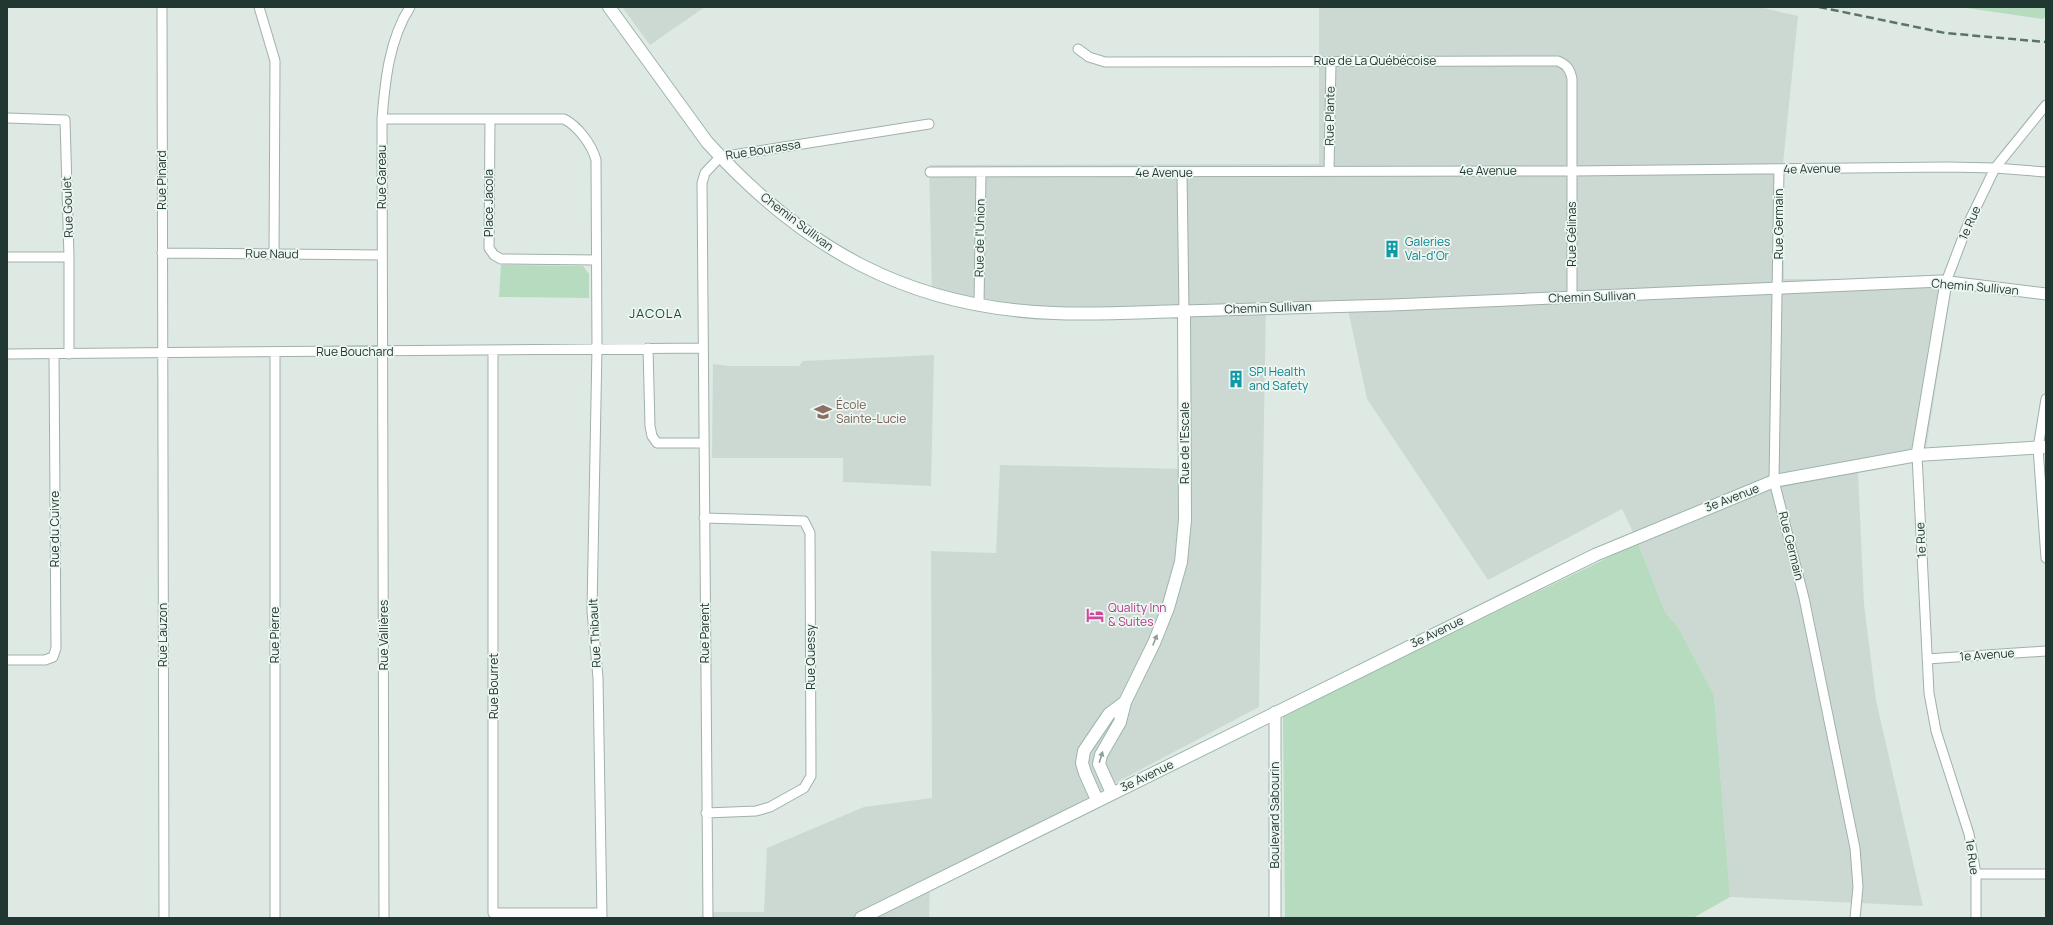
<svg xmlns="http://www.w3.org/2000/svg" width="2053" height="925" font-family="Manrope,sans-serif">
<rect width="100%" height="100%" fill="#dee9e4"/>
<!-- built -->
<path fill="#ccd9d3" d="M622 7H705L650 45Z
M1319 7H1759L1798 16 1783 164 1784 279H1953L1924 461 1858 472 1864 604 1876 700 1923 906 1730 897 1714 695 1678 627 1665 612 1638 543 1622 509 1488 580 1367 399 1346 300 1266 303 1259 707 930 881 929 918H697L710 912H764L767 848 864 807 932 798 931 551 996 553 1000 465 1189 469V308L993 306 932 292 929 165 1319 164Z
M934 355 931 486 843 482V458H712L713 364 729 366H799L803 361Z"/>
<!-- green -->
<path fill="#b6dbbf" d="M1960 7H2046V17L2042 19Z
M501 265 583 266 589 274V298L499 297Z
M1638 543 1665 612 1678 627 1714 695 1730 897 1693 918H1285L1283 716Z"/>
<g fill="none" stroke-linecap="round" stroke-linejoin="round">
<!-- minor casing -->
<g stroke="#a1b0ab" stroke-width="11">
<path id="minor" d="M162 7 164 918
M259 7 275 61 274 254
M1078 49 1089 57 1105 62 1558 61C1567 65 1570 69 1572 79V297
M7 118 65 120 69 257V354
M382 119H564C578 126 592 145 596 160L597 348 592 611 598 678 602 918
M490 120 489 248 494 255 501 259 596 260
M1779 169 1774 481 1804 598 1855 848 1858 887 1855 918
M1329 171 1331 62
M930 172 1572 171 1948 167 1995 168 2046 172
M1182 173 1184 311
M162 253 382 255
M7 257H69
M1946 282 1968 224 1995 168 2046 105
M979 305 981 172
M648 348 650 426 652 436 657 443H704
M493 350V913H602
M275 352V918
M7 354 703 348
M2046 399 2038 448 2046 558
M1917 455 1929 693 1936 731 1969 834 1976 874V918
M704 518 804 521 810 533 811 776 804 788 770 807 756 811 706 813
M1927 659 2046 651
M7 660H45L53 657 56 648 54 354
M1976 874H2046
M384 918 382 119C385 81 389 40 410 7
M708 918 702 183 705 173 720 157 929 124"/>
</g>
<!-- tertiary casing -->
<g stroke="#a1b0ab" stroke-width="13">
<path id="tertiary" d="M1184 311 1392 305 1941 281 2046 294
M1917 455 1946 282
M1275 712V918"/>
</g>
<!-- secondary casing -->
<g stroke="#9db5ab" stroke-width="14">
<path id="secondary" d="M609 7 707 142C803 248 908 308 1054 313 1097 315 1141 312 1184 311L1185 520 1181 562 1168 608 1154 643 1125 702 1120 722 1101 755 1099 764 1112 793
M1097 800 1085 773 1082 763 1084 751 1109 714 1125 702
M861 918 1595 555 1774 481 1917 455 2046 447"/>
</g>
<!-- minor -->
<use href="#minor" stroke="#fff" stroke-width="9"/>
<!-- tertiary -->
<use href="#tertiary" stroke="#fff" stroke-width="11"/>
<!-- secondary -->
<use href="#secondary" stroke="#fff" stroke-width="12"/>
<!-- rail -->
<path stroke="#5a746c" stroke-width="2.5" stroke-dasharray="8 4" stroke-linecap="butt" d="M1819 7 1945 33 2046 42"/>
</g>
<!-- one-way arrows -->
<defs><path id="oneway-solid" d="M-6-.8H1V-3.2L6.5 0L1 3.2V.8H-6Z"/></defs>
<g fill="#909c98">
<use href="#oneway-solid" transform="translate(1155 640) rotate(-68)"/>
<use href="#oneway-solid" transform="translate(1101 757) rotate(-73)"/>
</g>
<!-- icons -->
<defs>
<g id="building-bare" transform="scale(1.38)"><path d="M-4-6H4V6H1V3H-1V6H-4ZM-2.5-4.3h1.7v1.8h-1.7ZM.8-4.3h1.7v1.8H.8ZM-2.5-1h1.7V.8h-1.7ZM.8-1h1.7V.8H.8Z" fill="#0f9aa8" stroke="#eef6f2" stroke-width="2.5" paint-order="stroke"/></g>
<g id="school-bare" transform="scale(1.38)"><path d="M0-5L7-2L0 1L-7-2ZM-4 1L0 2.5L4 1V4Q0 6-4 4Z" fill="#8d6e63" stroke="#eef6f2" stroke-width="2.5" paint-order="stroke"/></g>
<g id="hotel-bare" transform="scale(1.38)"><path d="M-6-4.5h1.5V1H6V5H4.5V3h-9V5H-6ZM-4 0a1.8 1.8 0 1 1 3.6 0ZM.5 0V-2.5h3Q6-2.5 6 0Z" fill="#d1479c" stroke="#eef6f2" stroke-width="2.5" paint-order="stroke"/></g>
</defs>
<g fill-rule="evenodd">
<use href="#building-bare" x="1392" y="249"/>
<use href="#building-bare" x="1236" y="379"/>
<use href="#school-bare" x="823" y="412"/>
<use href="#hotel-bare" x="1095" y="615"/>
</g>
<g text-anchor="middle" stroke-width="3.5" stroke-linejoin="round" paint-order="stroke">
<!-- street labels -->
<g font-size="12" fill="#203831" stroke="#eef6f2">
<text x="1375" y="65">Rue de La Québécoise</text>
<text transform="translate(1330 116) rotate(-89)" y="4">Rue Plante</text>
<text transform="translate(763 150) rotate(-9)" y="4">Rue Bourassa</text>
<text transform="translate(1812 169) rotate(-1)" y="4">4e Avenue</text>
<text x="1488" y="175">4e Avenue</text>
<text x="1164" y="177">4e Avenue</text>
<text transform="translate(382 177) rotate(-90)" y="4">Rue Gareau</text>
<text transform="translate(162 180) rotate(-90)" y="4">Rue Pinard</text>
<text transform="translate(489 203) rotate(-90)" y="4">Place Jacola</text>
<text transform="translate(68 207) rotate(-92)" y="4">Rue Goulet</text>
<text transform="translate(797 222) rotate(37)" y="4">Chemin Sullivan</text>
<text transform="translate(1970 223) rotate(-66)" y="4">1e Rue</text>
<text transform="translate(1779 224) rotate(-90)" y="4">Rue Germain</text>
<text transform="translate(1572 234) rotate(-90)" y="4">Rue Gélinas</text>
<text transform="translate(980 238) rotate(-89)" y="4">Rue de l'Union</text>
<text transform="translate(272 254) rotate(1)" y="4">Rue Naud</text>
<text transform="translate(1975 287) rotate(5)" y="4">Chemin Sullivan</text>
<text transform="translate(1592 297) rotate(-2)" y="4">Chemin Sullivan</text>
<text transform="translate(1268 308) rotate(-2)" y="4">Chemin Sullivan</text>
<text x="355" y="356">Rue Bouchard</text>
<text transform="translate(1185 443) rotate(-90)" y="4">Rue de l'Escale</text>
<text transform="translate(1732 498) rotate(-21)" y="4">3e Avenue</text>
<text transform="translate(55 529) rotate(-90)" y="4">Rue du Cuivre</text>
<text transform="translate(1921 540) rotate(-93)" y="4">1e Rue</text>
<text transform="translate(1791 546) rotate(76)" y="4">Rue Germain</text>
<text transform="translate(1437 632) rotate(-26)" y="4">3e Avenue</text>
<text transform="translate(595 633) rotate(-93)" y="4">Rue Thibault</text>
<text transform="translate(705 633) rotate(-90)" y="4">Rue Parent</text>
<text transform="translate(163 635) rotate(-90)" y="4">Rue Lauzon</text>
<text transform="translate(275 635) rotate(-90)" y="4">Rue Pierre</text>
<text transform="translate(384 635) rotate(-90)" y="4">Rue Vallières</text>
<text transform="translate(1987 655) rotate(-4)" y="4">1e Avenue</text>
<text transform="translate(811 657) rotate(-90)" y="4">Rue Quessy</text>
<text transform="translate(494 686) rotate(-90)" y="4">Rue Bourret</text>
<text transform="translate(1147 776) rotate(-26)" y="4">3e Avenue</text>
<text transform="translate(1275 815) rotate(-90)" y="4">Boulevard Sabourin</text>
<text transform="translate(1972 857) rotate(82)" y="4">1e Rue</text>
</g>
<!-- culture labels -->
<g font-size="12" fill="#0d838f" stroke="#eef6f2" text-anchor="start">
<text x="1405" y="246">Galeries<tspan x="1405" dy="14">Val-d'Or</tspan></text>
<text x="1249" y="376">SPI Health<tspan x="1249" dy="14">and Safety</tspan></text>
</g>
<!-- education labels -->
<g font-size="12" fill="#785e54" stroke="#eef6f2" text-anchor="start">
<text x="836" y="409">École<tspan x="836" dy="14">Sainte-Lucie</tspan></text>
</g>
<!-- hotel labels -->
<g font-size="12" fill="#b23c85" stroke="#eef6f2" text-anchor="start">
<text x="1108" y="612">Quality Inn<tspan x="1108" dy="14">&amp; Suites</tspan></text>
</g>
<!-- neighbourhood labels -->
<g font-size="13" letter-spacing="1" fill="#1c4a3d" stroke="#eef6f2">
<text x="656" y="318">JACOLA</text>
</g>
</g>
<!-- border -->
<rect width="2053" height="925" fill="none" stroke="#203831" stroke-width="16"/>
</svg>
